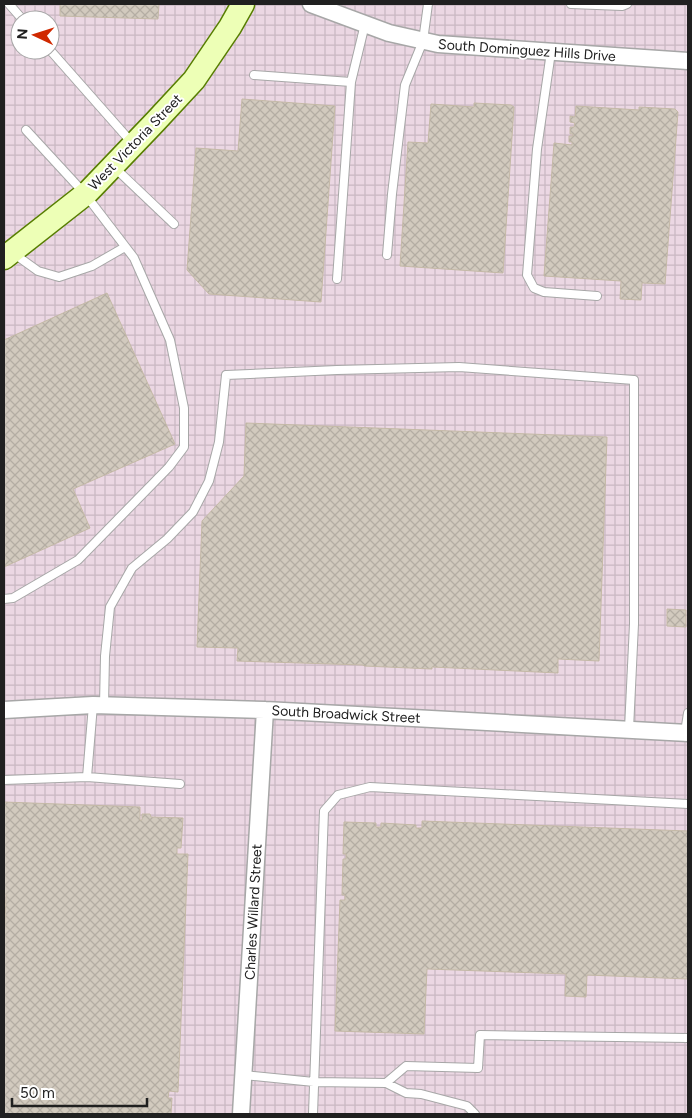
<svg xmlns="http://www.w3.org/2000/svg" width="692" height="1118" font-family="Figtree,sans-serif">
<defs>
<pattern id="industrial-grid" width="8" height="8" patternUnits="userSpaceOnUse" patternTransform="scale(1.25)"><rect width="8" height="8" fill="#ebd7e3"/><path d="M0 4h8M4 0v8" fill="none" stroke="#c9b8c2"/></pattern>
<pattern id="building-cross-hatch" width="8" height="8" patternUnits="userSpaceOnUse" patternTransform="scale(1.25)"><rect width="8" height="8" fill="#d2cabe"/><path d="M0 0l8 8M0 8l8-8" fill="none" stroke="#b4ada3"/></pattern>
</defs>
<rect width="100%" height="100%" fill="#f1f0e5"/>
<!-- industrial -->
<path fill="url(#industrial-grid)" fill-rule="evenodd" d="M4 4H688V1114H4ZM20 20H50V50H20Z"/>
<!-- building -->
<path fill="url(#building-cross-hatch)" stroke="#c4b9a6" d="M60 4H159L158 19 60 16Z
M242 99 335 106 321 302 209 294 187 270 196 148 238 151Z
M474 103 511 105 514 107 503 273 400 266 408 142 428 143 431 104 474 107Z
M576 106 639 110V107L675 109 678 112 665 284 642 283 641 300 620 299 621 281 544 276 554 143 572 145V142H569V136H573V134H570V127H574L575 123 570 122V116L575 117Z
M107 293 175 444 73 489 90 528 4 567V340Z
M246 423 607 437 599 661 558 659V673L432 667V669L364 666 363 665 237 661 238 648 197 647 202 521 244 476Z
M667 609 686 610V627L667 626Z
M4 802 140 807V820H142V814H150L151 817 183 818 181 848H177V854H188L178 1092 169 1091 168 1098H172L171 1114H4V942L6 895H4Z
M422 821 688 831V979L587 975 586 997 565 996 566 974 427 969 424 1034 335 1031 340 900H345V895H342L343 859H346V854H343L344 822 376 823V827H381V823L416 825V828H422Z"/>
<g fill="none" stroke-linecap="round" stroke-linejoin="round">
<!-- lane casing -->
<g stroke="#a7a7a7" stroke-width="10">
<path id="lane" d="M9 4 23 20
M571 4 622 6 627 4
M50 50 133 144
M551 52 537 149 527 275 534 288 544 292 597 296
M254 75 351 82 365 24
M114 167 174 224
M13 253 38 271 59 277 92 266 125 247
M387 255 392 194 405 85 423 41 428 4
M337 279 351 82
M4 599 13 598 78 560 169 467 184 447V408L170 340 134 258 85 194 26 130
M104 705 105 656 110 607 132 568 167 539 193 512 209 481 219 442 226 375 337 370 459 367 634 380V624L629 729
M685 732 688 713
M87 777 180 784
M4 780 87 777 93 705
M244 1075 314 1082 386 1083 406 1093 421 1094 467 1106 475 1114
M386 1083 406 1066 478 1068 480 1035 688 1038
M313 1114 324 811 338 795 370 787 688 804"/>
</g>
<!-- street casing -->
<g stroke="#a7a7a7" stroke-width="19">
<path id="street" d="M311 4 389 33 438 44 688 61
M4 710 93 705 265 710 688 733
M241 1114 265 710"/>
</g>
<!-- secondary casing -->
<g stroke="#577e00" stroke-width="25">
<path id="secondary" d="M4 258 88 192 155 122 194 80 230 27 243 4"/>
</g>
<!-- lane -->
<use href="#lane" stroke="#fff" stroke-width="8"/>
<!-- street -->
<use href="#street" stroke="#fff" stroke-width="16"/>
<!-- secondary -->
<use href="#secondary" stroke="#edffb6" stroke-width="22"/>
</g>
<g text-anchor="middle" stroke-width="4" stroke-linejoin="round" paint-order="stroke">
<!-- street labels -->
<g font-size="14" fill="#202020" stroke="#fff">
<text transform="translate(527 50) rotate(4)" y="5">South Dominguez Hills Drive</text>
<text transform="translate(135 142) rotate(-46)" y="5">West Victoria Street</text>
<text transform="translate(346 714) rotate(3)" y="5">South Broadwick Street</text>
<text transform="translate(253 912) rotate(-87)" y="5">Charles Willard Street</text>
</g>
</g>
<!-- border -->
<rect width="692" height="1118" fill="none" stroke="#202020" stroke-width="10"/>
<!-- north arrow -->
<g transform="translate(35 35) rotate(274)"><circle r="24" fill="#ffffff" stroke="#a6a6a6"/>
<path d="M0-4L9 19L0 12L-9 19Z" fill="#d02900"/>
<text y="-8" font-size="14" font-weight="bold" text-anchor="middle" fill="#202020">N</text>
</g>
<!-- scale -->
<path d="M12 1098v8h135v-8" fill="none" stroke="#202020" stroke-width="2.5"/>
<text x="20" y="1098" font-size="15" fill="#202020" stroke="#ffffff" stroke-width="4" paint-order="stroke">50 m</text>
</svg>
